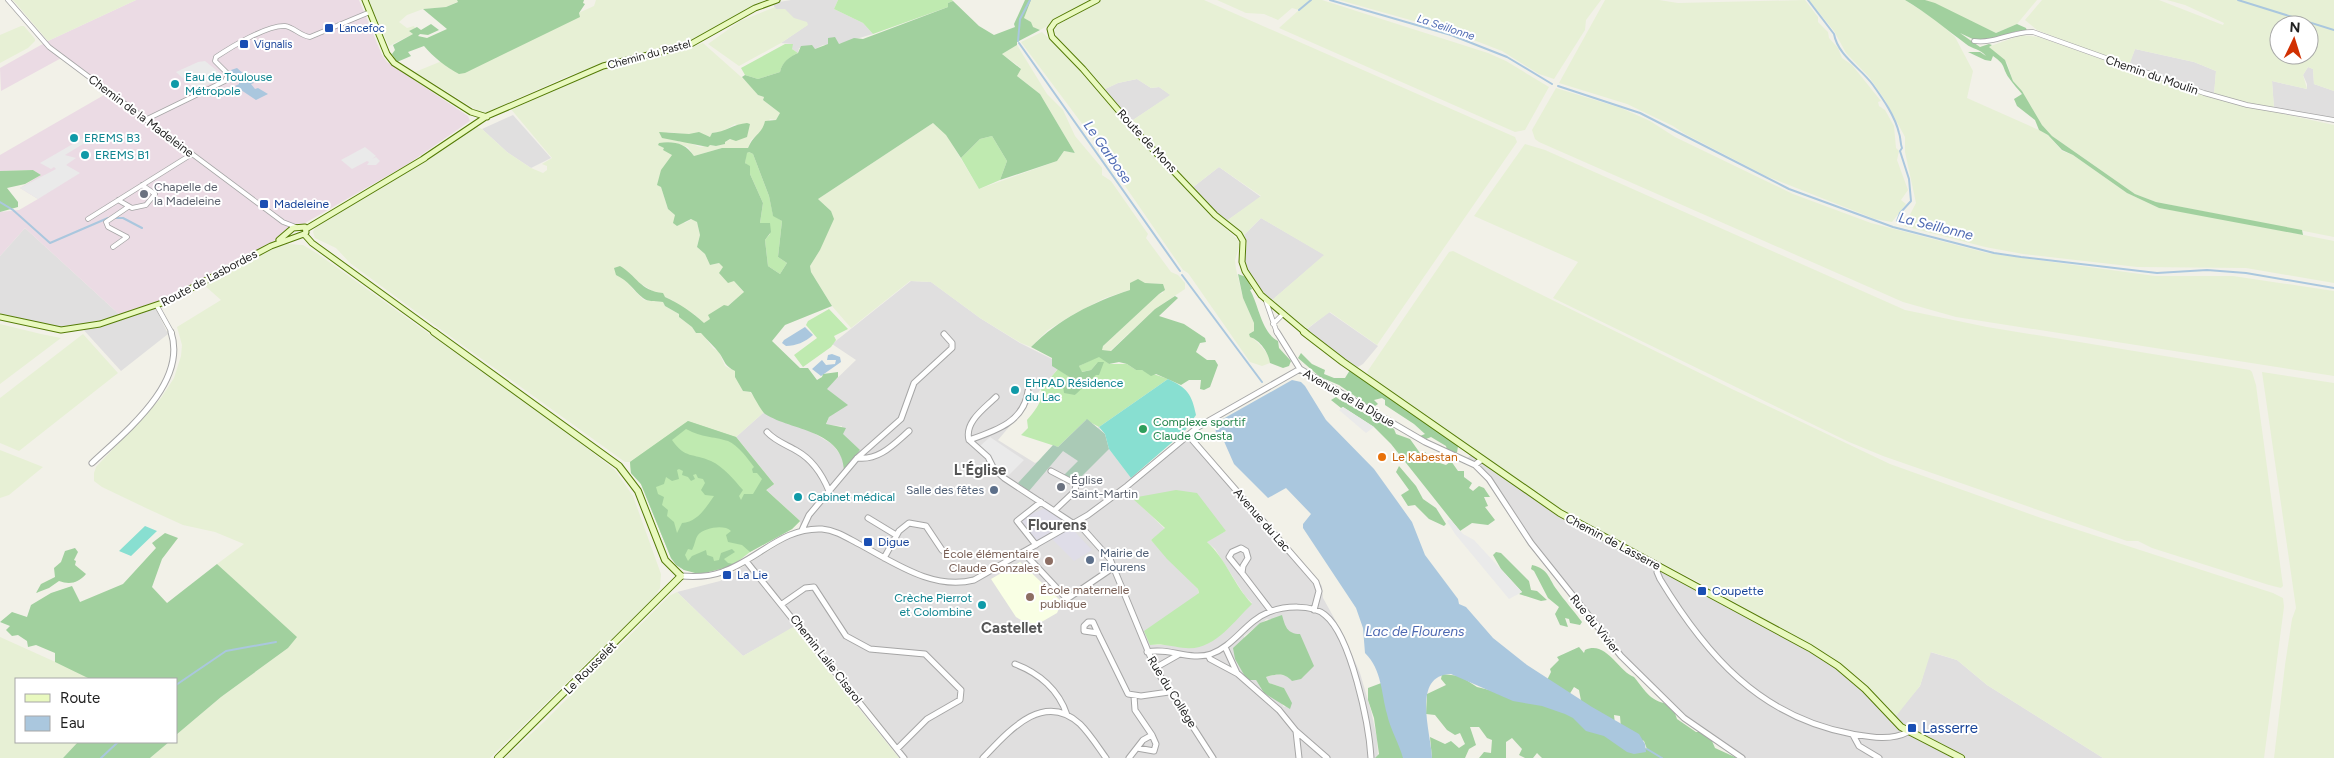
<svg xmlns="http://www.w3.org/2000/svg" width="2334" height="758" font-family="Figtree,sans-serif">
<rect width="100%" height="100%" fill="#f2f1e8"/>
<!-- residential -->
<path fill="#e0dfdf" fill-rule="evenodd" d="M791 0H838L834 9 863 23 873 34 839 44 823 45 815 49 799 48 798 53 792 49V44L781 43 807 25 775 9 773 3Z
M2135 49 2194 62 2216 71 2214 95 2128 67Z
M2308 67 2313 69 2314 84 2334 91V119L2274 109 2272 81 2307 89V84L2303 75Z
M1137 79 1151 88 1159 87 1171 95 1130 122 1103 90 1118 83Z
M513 115 551 158 531 168 507 152 482 129Z
M1219 167 1261 197 1225 222 1192 188Z
M1261 218 1325 255 1271 301 1254 281 1247 269 1245 259 1247 243 1244 235Z
M25 228 121 316 154 305 168 334 121 371 81 327H54L0 313V256Z
M911 281 931 282 980 318 1020 343 1062 364 998 440 1035 463 1099 427 1109 449 1132 479 1188 431 1322 586 1323 598 1343 634 1360 673 1371 711 1377 738 1378 758H908L802 623 743 656 677 592 720 581 791 537 801 534 800 521 765 489 774 484 736 437 763 413 812 432 832 444 843 458 844 470 842 426 826 425 829 417 826 389 856 360 832 344ZM1133 498 1226 531 1206 541 1215 549 1245 596 1252 603 1172 645H1150L1199 594 1198 589 1151 540 1165 529ZM1267 619 1293 634 1287 676 1277 674 1266 677 1269 683 1284 688 1291 703 1284 707 1280 701 1264 693 1256 680 1244 636Z
M1329 312 1378 346 1363 364 1358 367 1351 365 1306 330Z
M1474 452 1568 516 1812 647 1893 717 1920 686 1930 652 1957 660 1987 685 2103 758H1737L1672 711 1609 646 1529 546 1489 485 1475 467 1464 461Z"/>
<!-- industrial -->
<path fill="#ebdbe4" d="M136 0H359L382 55 387 62 468 116 470 121 408 164 202 282 172 297 121 316 25 228 0 256V212L19 210 38 199 20 188 41 175 33 170 0 171V155L111 91 65 56 1 91 0 68 48 41Z"/>
<!-- education -->
<path fill="#f9ffe4" d="M1020 562 1062 602 1057 613 1038 624 1024 622 1016 617 991 579Z"/>
<!-- farmland -->
<path fill="#e7f0d5" fill-rule="evenodd" d="M13 0H136L48 41Z
M368 0H457L459 1 446 7 423 9 407 15 399 22 407 28 414 26 415 28 409 31 413 34 389 46Z
M596 0H769L762 2 692 40 620 58 568 76 483 114 415 72 442 61 452 70 594 6Z
M1031 0H1094L1040 30 1032 27 1031 22 1024 18Z
M1101 0H1204L1515 137 1517 142 1377 345 1330 312 1305 330 1271 301 1324 255 1261 218 1244 235 1225 222 1261 196 1219 167 1192 188 1175 168 1130 122 1170 95 1159 87 1151 88 1137 79 1118 83 1103 90 1081 63 1057 37 1054 30 1060 22Z
M1217 0H1322L1488 53 1506 61 1549 87 1525 130 1515 132 1279 28 1299 10 1292 8 1278 20 1264 14 1246 13Z
M1339 0H1601L1586 20 1585 30 1554 79 1539 74 1502 51 1453 32Z
M1605 0H1659L1678 3 1805 0 1818 17V22L1828 32 1829 38 1838 48 1842 58 1852 65 1881 101 1878 102 1879 106 1885 110 1894 126 1896 148 1899 151 1897 160 1908 190 1901 200 1906 204 1892 222 1875 219 1766 176 1685 134 1673 126 1627 104 1559 83Z
M1809 0H1905L1936 20 1955 37 1973 71 1967 98 2039 130 2048 135 2062 151 2073 155 2127 193 2159 208 2213 217 2334 241V283L2246 268 2137 267 2023 254 1985 247 1904 226 1916 203 1905 152V137L1885 100 1869 77 1846 53 1834 31Z
M1925 0H2037L2017 24 1996 33Z
M2042 0H2159L2223 25 2224 23 2185 5 2167 0H2334V91L2314 84 2313 69 2308 67 2303 75 2307 89 2272 81 2274 108 2224 98 2214 94 2216 71 2194 62 2135 49 2129 66 2037 30 2025 20ZM2279 25H2309V55H2279Z
M775 7 776 9H785L794 18 807 22 808 25 781 43 739 66 708 44 740 21Z
M21 26H24L35 39V41L28 48 0 63V35Z
M1042 32 1081 70 1134 134 1170 169 1211 215 1237 239 1240 244 1235 260 1236 269 1243 298 1254 323V331L1249 334 1260 345 1270 357V363L1262 366 1250 362 1188 273 1183 270 1083 125 1021 42Z
M2021 35 2039 37 2180 87 2225 101 2334 125V237L2156 202 2135 194 2052 136 2042 125 2022 91 2013 81 2007 63 1988 47Z
M703 43 749 84 758 95 764 97 763 100 780 113 776 120 770 119 763 130 751 140 748 148 744 149 722 148 694 156 688 147 675 143 667 142 665 148 672 155 661 187 668 209 685 223 692 219 697 222 700 235 697 247 705 254 710 265 719 263 724 267 744 293 704 324 694 314 689 313 672 300 654 292 632 278H622L626 279 633 289 644 300 663 302 665 306 679 314V317L692 327 696 333 701 332 713 348 719 352 725 366 735 371 743 391 750 392 760 404 763 413 736 437 688 421 630 462H625L422 316 350 263 336 248 315 238 313 232 317 223 475 126 482 129 507 152 531 168 543 173 547 170V166L542 164 552 158 510 108 595 71 681 51ZM735 124 747 131 725 142V144L716 146 710 145 700 147 687 142H680L667 132 711 137 712 133 722 132Z
M1017 45 1047 94 1063 110 1075 136 1102 168V175L1111 181 1148 234 1146 238 1171 272 1178 275 1185 283V289L1155 309 1110 351 1101 350 1103 346 1159 294 1163 293V284L1145 283 1138 280 1130 290 1105 298 1074 314 1048 330 1031 347 1021 343 980 318 931 282 910 281 851 328 832 306 811 272 810 266 820 250 831 211 818 199 933 123 946 134 979 189 1057 161 1064 151 1075 153 1040 94 1016 75 1021 68 1002 54Z
M1556 88 1621 108 1650 121 1675 137 1793 194 1871 223 1987 253 2155 276H2233L2334 291V376L1956 317 1903 302 1539 142 1535 139 1532 130Z
M1525 144 1545 150 1905 310 1987 327 2250 370 2252 372 2256 385 2283 586 2281 588 2269 585 2152 548 2138 541H2127L1883 456 1849 442 1553 298 1578 262 1474 216Z
M288 244 303 245 318 254 574 438 615 470 633 496 661 574 660 588 655 596 490 758H150L169 742H176V735L221 697 288 648 296 637 217 564 244 544 215 532 183 525 148 509 102 487 94 481V473L96 467 161 398 174 378 181 356 182 345 177 327 221 300 204 285 278 246Z
M1453 251 1734 390 1890 464 2041 518 2273 593 2283 598 2284 607 2264 758H2103L1987 685 1957 660 1931 652 1920 686 1896 716 1863 681 1829 655 1702 584 1565 512 1393 394 1369 376 1367 372 1449 252Z
M0 324 41 334 61 338 0 384Z
M83 334 118 373 19 451 0 443V398Z
M2262 372 2334 383V758H2274L2285 665 2292 619 2296 608Z
M0 450 43 467 9 495 0 498Z
M677 592 743 656 793 627 899 758H505L545 721 669 596Z
M0 637 71 669 90 679H16V742H78L63 758H0Z"/>
<!-- grass -->
<path fill="#bfeab0" d="M838 0H952L953 1 948 3V7L873 34 863 23 834 9Z
M785 44H793L792 49 798 53C789 57 782 63 780 72L758 79 745 75 741 68Z
M992 136 1007 161 1000 180 979 189 961 158 980 139Z
M749 152 753 154 769 196 773 215 782 221 778 257 787 263 780 274 768 266 765 240 770 234V223H760L763 203 750 174V167L745 163 746 153Z
M829 309 848 329 834 336 836 340 831 347 803 367 794 355 817 338 806 325 808 321Z
M1099 356 1109 364H1127L1136 370H1142L1168 379 1099 427 1086 420 1058 447 1021 435 1028 428 1027 420C1034 412 1044 400 1041 389L1058 369 1071 378 1075 395 1098 362 1091 370 1081 372 1079 366Z
M688 421 736 437 774 484 766 490 800 521 792 529 750 552 732 566 704 573 684 570 671 558 641 484 631 473 630 462Z
M1176 490 1197 493 1226 531 1207 542C1226 559 1234 585 1252 604 1234 621 1214 651 1186 648 1173 647 1163 643 1150 645L1144 631 1199 593 1198 589 1167 559 1151 540 1165 528 1132 498Z"/>
<!-- forest -->
<path fill="#a1d09e" fill-rule="evenodd" d="M457 0H584L583 3 585 4 579 13 580 17 465 73 459 74C446 67 433 57 424 46L408 52 411 56 397 62 392 54 395 50 393 45 413 34 409 31 417 27 421 30 431 24 439 30 428 35 420 34 418 36 427 38 447 29 423 9 446 7 458 2Z
M1025 0H1031L1024 18 1031 22 1033 27 1040 30 1017 42V45L1002 54 1021 69 1017 76 1040 94 1075 153 1064 151 1057 161 1000 180 1007 161 992 136 980 139 961 158 946 135 933 123 818 199 831 211 834 219 820 250 810 266 811 272 832 306 785 325 772 341 800 368H808L817 380 822 377 823 374 838 372V377L827 389 848 405 829 417 826 424 846 428 843 434 860 450 844 471C843 430 792 431 765 414 762 412 754 397 751 392L743 391 735 377V371C725 366 725 362 720 354 715 347 707 340 701 333H696L692 327 679 317V314L665 306 663 302C658 301 647 302 643 298 633 290 629 281 616 275L614 268 620 266C636 275 640 291 663 293L665 297C679 303 693 313 704 323L710 319 708 315 724 305 728 306 744 292 734 281 728 283 719 273 723 267 719 263 710 265 705 254 697 247 700 235 697 222 691 219 677 226 673 223 675 215 668 209 661 187 657 185 661 170 672 155 663 150 664 148 658 145 659 143C674 141 685 143 694 156L722 148H748C753 135 762 134 765 121L776 120 780 113 763 100 764 97 758 95 742 77 745 75 758 79 780 72C782 62 789 57 798 53L801 46 812 45 815 49 828 44V38L835 37 839 44 854 38 863 39 948 7V3L953 1 979 26 994 35 1015 27 1014 24ZM749 152 753 154 769 196 773 216 782 221 778 257 787 263 780 274 768 266 765 240 771 232 770 223H760L763 203 750 174V166L745 163 747 153Z
M1905 0H1925L1935 3 1996 33 2017 24 2026 28 2027 31H2018L1979 42 1960 33 1980 47 1989 44 1992 45 1989 47 2005 60 2013 81 2022 91 2042 125 2052 136 2135 194 2156 202 2302 230 2303 235 2159 208 2127 193 2073 155 2062 150 2048 135 2039 130 2035 120 2017 106 2014 99 2022 94C2018 89 2013 84 2009 78 2001 66 2007 66 1993 56L1991 61 1985 60 1968 52H1980L1986 56C1981 49 1972 49 1966 44 1946 29 1927 13 1905 0Z
M747 123 750 124 747 137 736 141 730 139 725 142V144L716 146 710 145 708 147 662 138 659 132 689 134 699 132 710 137 712 133C725 132 734 124 747 123Z
M33 170 41 175 25 184 7 188 18 202V207L0 212V171Z
M1238 274 1246 277 1252 289 1250 290C1259 305 1261 332 1278 341L1279 348 1291 361 1289 366 1283 368 1270 363C1269 353 1260 340 1250 337L1249 334 1254 331V323L1243 298Z
M1138 279 1145 283 1163 284 1165 290 1159 294 1103 346 1102 350 1111 351 1155 309 1175 296 1178 298 1159 316 1184 324 1205 338 1206 342 1200 343 1196 352 1207 360H1215L1218 365 1210 387 1204 390 1200 389 1201 380H1189L1181 385 1156 374 1151 376 1142 370H1136L1127 364 1119 362 1109 364 1099 357 1079 366 1082 372 1091 370 1098 362H1104L1099 375H1096L1075 395 1064 393 1063 386 1071 378 1052 366V358L1031 347C1059 319 1093 302 1130 290V283Z
M1301 353 1312 364 1325 370 1324 374 1334 378H1345L1350 370 1358 376 1366 379 1451 439 1458 446 1457 453 1447 450 1446 446 1431 437 1426 439 1420 436 1425 434 1414 424 1385 405V400L1382 398 1374 400 1378 404 1372 408 1339 385 1320 377 1298 358Z
M1340 395 1350 402 1349 405 1394 429 1396 434 1410 439 1420 453 1425 452 1437 462 1446 465 1451 461 1458 471H1464V477L1472 483 1469 488 1473 491 1479 486 1484 488 1490 497H1484L1488 506 1485 507 1495 520 1488 525 1472 523 1460 531 1391 444 1374 427 1343 407 1341 408 1331 400 1336 397 1340 400Z
M688 421 736 437 774 484 766 490 800 521 792 529 750 552 742 545 728 542 726 535 731 531C724 524 704 528 698 535 695 539 695 545 692 550L688 549 685 555 688 561 692 556 706 550 707 555 713 557 714 561 719 560 721 553 732 549 735 552 724 559 728 563 734 564 732 566 704 573H695L684 570 676 565 671 558 641 484 631 473 630 462ZM686 429C703 438 712 436 728 441 738 445 748 459 754 467L752 469 753 473H757L762 479 753 494H744L741 500 739 496 743 490C734 480 724 467 711 461 693 453 685 459 672 440ZM679 469 683 471 682 475 688 477 691 481 695 479 693 475 696 474 698 478 703 479 705 483 701 490 705 495 714 496C706 507 698 522 682 523L677 533 674 522 667 516 668 510 662 505 664 497 658 494 656 487 664 484 666 477 672 481 679 479 677 470Z
M1399 466 1416 486 1423 499 1436 508 1446 524 1444 526 1429 519 1415 505 1408 506 1401 495 1409 490 1396 472Z
M165 533 178 538 162 559 152 587 167 603 217 564 297 637 288 648 221 697 176 735V679H90L55 662V653L36 645 28 647 27 641 18 635 12 636 6 630 10 626 0 622 12 612 27 617 31 605 51 593 72 586 80 602 123 584 156 548 152 543Z
M75 548 78 552 74 560 76 561 75 565 86 574C78 583 70 585 59 581L49 588 36 593 41 584 55 577 54 568 61 562 65 551Z
M1496 552 1501 553 1529 581 1531 590 1537 591 1547 600 1541 601 1519 594 1522 592 1501 569 1493 555Z
M1532 565C1549 569 1548 578 1557 590 1564 600 1574 611 1582 622L1580 625 1570 623 1569 619 1565 618 1568 627 1560 625 1555 614 1559 607 1548 598 1534 571 1531 569Z
M1282 615C1285 626 1287 634 1300 634L1314 666 1301 679 1292 681C1284 672 1276 674 1266 677L1269 683 1284 688 1292 703 1290 709 1264 693 1256 680H1247L1235 659 1233 648 1260 623Z
M1579 647 1584 653 1585 650C1606 640 1618 671 1634 677 1640 684 1646 694 1654 699 1666 706 1672 701 1677 719L1696 732H1700L1712 741 1715 748 1737 758H1542L1537 753 1533 758H1525L1519 755 1522 749 1512 738 1506 742V758H1479L1484 752 1491 753 1492 740 1487 738 1479 727H1470L1476 745 1469 749 1465 758H1432L1430 737 1445 744 1451 741 1459 748 1465 744 1460 733 1455 735 1447 730 1435 715 1426 714 1427 694 1446 685 1441 679 1442 674 1460 676 1477 687 1543 703 1647 749 1644 741 1621 728 1620 716 1614 715 1615 724 1582 706 1579 690 1574 687 1569 695 1547 680 1551 672 1550 669 1559 660 1557 657Z
M1384 682 1405 758H1375L1379 754 1374 718 1368 700V688Z
M78 742H169L150 758H63Z"/>
<!-- cemetery -->
<path fill="#aacab6" d="M1087 419 1105 434 1109 449 1078 480 1064 475 1078 461 1063 451 1029 491 1018 483 1053 445 1058 447Z"/>
<!-- pitch -->
<path fill="#88dfd1" d="M1168 379C1187 388 1192 394 1196 415L1184 432 1131 478 1109 449 1105 434 1099 427Z
M145 526 157 531 131 556 119 551Z"/>
<!-- parking -->
<path fill="#eaeaea" d="M205 61 220 73 216 75 218 77 216 78 217 80 199 89 194 88 176 72 198 62Z
M97 130 109 137 103 140 98 138 91 139 65 155 76 158 66 165 80 173 38 199 20 188 56 169 54 167 51 169 40 163Z
M365 147 376 156 372 159 376 157 380 161 376 165H367L369 162 367 161 352 169 341 160Z
M1343 407 1374 427 1366 433 1339 410Z
M990 437 1024 460 1008 476 996 468 991 456 979 447Z
M1450 519 1463 534 1474 540 1522 592 1509 599 1455 534 1447 521Z"/>
<!-- plaza -->
<path fill="#dfdde8" d="M1046 508 1061 517 1092 550 1074 561 1050 537 1036 545 1020 524 1021 518Z"/>
<!-- water -->
<path fill="#aac7de" d="M237 68 254 83 251 84 255 89 258 88 268 94 256 100 235 86 239 84V79L236 80 232 77 235 75 231 70Z
M805 327 813 335C805 342 796 346 786 346L782 343 784 340Z
M832 354 840 357 841 362 821 376 812 369 822 360 826 365 835 364 836 360H827L828 355Z
M1292 380 1301 382 1305 386 1326 420 1374 469 1397 501 1412 522 1425 555 1458 599 1459 604 1466 607 1493 638 1527 665 1592 707 1639 734 1645 744 1646 752 1634 754 1627 752 1604 736 1586 731 1573 718 1565 714 1542 706 1513 701 1451 674C1411 675 1431 733 1432 758H1403C1399 743 1390 729 1387 714 1381 692 1382 670 1365 653L1363 628 1356 608 1303 528V524L1311 514 1286 488 1268 498 1234 464 1223 439 1216 432 1214 424Z"/>
<g fill="none" stroke-linecap="round" stroke-linejoin="round">
<!-- stream -->
<path stroke="#aac7de" stroke-width="2" d="M1330 0 1451 35 1507 57 1552 84
M1808 0 1834 34C1838 56 1861 68 1873 85 1883 99 1895 116 1899 133 1901 138 1900 143 1902 148L1900 151 1909 179 1911 201 1900 213 1897 221
M2238 0 2334 30
M1299 10 1311 0
M1018 41 1020 19 1030 0
M1019 43 1180 271
M1558 86 1640 113 1789 189 1893 227 1994 253 2021 257 2157 273 2207 270 2246 273 2334 288
M0 202 13 210 50 243 108 218
M114 218H123L142 228
M1182 275 1262 382
M176 685 226 651 276 642
M1647 749 1662 758
M101 758 118 742"/>
<!-- street-far1 casing -->
<g stroke="#a6a6a6" stroke-width="5.5">
<path id="street-far1" d="M8 0 49 47 283 222 296 227
M1974 41C1995 44 2012 31 2033 32L2204 93 2247 105 2334 120
M145 120 225 81 228 74 215 61 216 57C231 47 267 25 285 26 294 27 300 36 310 37L370 12
M118 200 132 208 146 205 155 194 142 185
M88 219 192 154
M113 247 127 237 108 227 106 222 128 207
M1266 301 1277 333
M157 306 172 333
M1273 324 1282 315"/>
</g>
<!-- street casing -->
<g stroke="#a6a6a6" stroke-width="7">
<path id="street" d="M1277 332 1300 369
M996 397C985 408 964 422 969 440L988 457 994 469 1004 478 1074 524
M767 432C775 441 787 445 797 451 813 460 822 474 829 491
M1188 435 1316 582 1319 591 1314 610
M969 440C995 431 1024 422 1028 391
M857 458C879 461 894 444 909 431
M92 463C125 432 188 383 171 332
M1475 465 1489 479 1531 543 1621 656 1684 718 1742 758
M1051 471 1076 484 1075 491 1056 509
M868 518 896 535
M1077 522 1110 559 1155 668 1213 758
M802 530 809 515 857 458 901 419 914 383 952 348V343L944 334
M1036 545 1017 521 1041 502
M1241 548 1246 551 1248 558 1243 566 1242 573 1229 557 1232 552Z
M1023 552 1067 599 1114 567
M884 558 899 531 909 523 926 526 942 550
M746 561 904 758
M1659 566 1657 572 1660 579C1706 655 1760 717 1852 734 1870 737 1891 741 1908 732
M1242 573 1271 611
M681 576C695 577 709 577 722 572 758 560 782 527 822 529 835 530 846 537 857 543 892 561 932 591 974 580L1088 515 1127 486 1198 427 1300 369 1425 442 1475 465 1482 459
M782 604 805 588 814 587 846 636 870 649 925 654 961 690 960 700 927 719 897 749
M1088 622H1093L1098 633 1084 631V626Z
M1098 633 1128 694 1141 696 1169 692
M1225 647 1237 673
M1147 652C1168 647 1190 661 1211 654 1234 646 1246 621 1269 612 1284 606 1312 604 1325 615 1351 636 1369 724 1371 758
M1208 655 1210 659 1238 674 1279 710 1296 731 1299 758
M1015 664C1039 673 1059 690 1067 715
M1155 668 1178 655
M1134 696 1135 710 1152 735
M1296 731 1327 758
M1853 735 1859 746 1879 758
M983 758C1008 732 1043 690 1080 724 1090 734 1098 747 1106 758
M1129 758 1143 740 1152 735 1156 744 1154 751 1137 748"/>
</g>
<!-- secondary-far1 casing -->
<g stroke="#547b06" stroke-width="7">
<path id="secondary-far1" d="M365 0 387 54 394 63 471 112 487 117
M1097 0 1055 22 1050 29 1052 37 1083 69 1143 139 1215 215 1239 234 1243 241 1242 262 1245 271 1261 295 1306 333
M423 159 487 116 603 66 689 45 755 8 777 0
M306 229 425 158
M304 234 312 243 436 333
M279 240 293 228 305 227 306 232
M0 317 61 330 100 324 165 302 271 246 304 234"/>
</g>
<!-- secondary casing -->
<g stroke="#547b06" stroke-width="8">
<path id="secondary" d="M434 332 619 466 638 491 665 560 681 576 498 758
M1304 332 1343 362 1560 513 1810 648 1838 666 1865 689 1901 727 1961 758"/>
</g>
<!-- street-far1 -->
<use href="#street-far1" stroke="#fff" stroke-width="4"/>
<!-- street -->
<use href="#street" stroke="#fff" stroke-width="5"/>
<!-- secondary-far1 -->
<use href="#secondary-far1" stroke="#e9f9bf" stroke-width="5"/>
<!-- secondary -->
<use href="#secondary" stroke="#e9f9bf" stroke-width="6"/>
</g>
<!-- markers -->
<g fill="#1a4fb4" stroke="#fff" stroke-width="2">
<rect x="324" y="23" width="10" height="10" rx="2.5"/>
<rect x="239" y="39" width="10" height="10" rx="2.5"/>
<rect x="259" y="199" width="10" height="10" rx="2.5"/>
<rect x="863" y="537" width="10" height="10" rx="2.5"/>
<rect x="722" y="570" width="10" height="10" rx="2.5"/>
<rect x="1697" y="586" width="10" height="10" rx="2.5"/>
<rect x="1907" y="723" width="10" height="10" rx="2.5"/>
</g>
<g fill="#0f9aa8" stroke="#fff" stroke-width="2">
<circle cx="175" cy="84" r="5"/>
<circle cx="74" cy="138" r="5"/>
<circle cx="85" cy="155" r="5"/>
<circle cx="1015" cy="390" r="5"/>
<circle cx="798" cy="497" r="5"/>
<circle cx="982" cy="605" r="5"/>
</g>
<g fill="#6b7280" stroke="#fff" stroke-width="2">
<circle cx="144" cy="194" r="5"/>
<circle cx="1061" cy="487" r="5"/>
</g>
<circle fill="#2e9e5b" stroke="#fff" stroke-width="2" cx="1143" cy="429" r="5"/>
<circle fill="#e8710a" stroke="#fff" stroke-width="2" cx="1382" cy="457" r="5"/>
<g fill="#5c6f8a" stroke="#fff" stroke-width="2">
<circle cx="994" cy="490" r="5"/>
<circle cx="1090" cy="560" r="5"/>
</g>
<g fill="#8d6e63" stroke="#fff" stroke-width="2">
<circle cx="1049" cy="561" r="5"/>
<circle cx="1030" cy="597" r="5"/>
</g>
<g text-anchor="middle" stroke-width="4" stroke-linejoin="round" paint-order="stroke">
<!-- far-water labels -->
<g font-size="11" font-style="italic" fill="#4d69b2" stroke="#fff">
<text transform="translate(1446 27) rotate(18)" y="4">La Seillonne</text>
</g>
<!-- far-transit labels -->
<g font-size="11" fill="#164399" stroke="#fff" text-anchor="start">
<text x="339" y="32">Lancefoc</text>
<text x="254" y="48">Vignalis</text>
</g>
<!-- far-street labels -->
<g font-size="11" fill="#222" stroke="#fff">
<text transform="translate(649 54) rotate(-15)" y="4">Chemin du Pastel</text>
</g>
<!-- street labels -->
<g font-size="12" fill="#222" stroke="#fff">
<text transform="translate(2152 75) rotate(19)" y="4">Chemin du Moulin</text>
<text transform="translate(141 116) rotate(37)" y="4">Chemin de la Madeleine</text>
<text transform="translate(1147 141) rotate(47)" y="4">Route de Mons</text>
<text transform="translate(209 278) rotate(-28)" y="4">Route de Lasbordes</text>
<text transform="translate(1349 398) rotate(30)" y="4">Avenue de la Digue</text>
<text transform="translate(1262 520) rotate(49)" y="4">Avenue du Lac</text>
<text transform="translate(1613 542) rotate(28)" y="4">Chemin de Lasserre</text>
<text transform="translate(1595 624) rotate(51)" y="4">Rue du Vivier</text>
<text transform="translate(826 659) rotate(52)" y="4">Chemin Lalie Cisarol</text>
<text transform="translate(590 668) rotate(-45)" y="4">Le Rousselet</text>
<text transform="translate(1172 692) rotate(58)" y="4">Rue du Collège</text>
</g>
<!-- culture labels -->
<g font-size="12" fill="#0d838f" stroke="#fff" text-anchor="start">
<text x="185" y="81">Eau de Toulouse<tspan x="185" dy="14">Métropole</tspan></text>
<text x="84" y="142">EREMS B3</text>
<text x="95" y="159">EREMS B1</text>
<text x="1025" y="387">EHPAD Résidence<tspan x="1025" dy="14">du Lac</tspan></text>
<text x="808" y="501">Cabinet médical</text>
<text x="972" y="602" text-anchor="end">Crèche Pierrot<tspan x="972" dy="14">et Colombine</tspan></text>
</g>
<!-- worship labels -->
<g font-size="12" fill="#5b616d" stroke="#fff" text-anchor="start">
<text x="154" y="191">Chapelle de<tspan x="154" dy="14">la Madeleine</tspan></text>
<text x="1071" y="484">Église<tspan x="1071" dy="14">Saint-Martin</tspan></text>
</g>
<!-- transit labels -->
<g font-size="12" fill="#164399" stroke="#fff" text-anchor="start">
<text x="274" y="208">Madeleine</text>
<text x="878" y="546">Digue</text>
<text x="737" y="579">La Lie</text>
<text x="1712" y="595">Coupette</text>
</g>
<!-- leisure labels -->
<g font-size="12" fill="#27864d" stroke="#fff" text-anchor="start">
<text x="1153" y="426">Complexe sportif<tspan x="1153" dy="14">Claude Onesta</tspan></text>
</g>
<!-- food labels -->
<g font-size="12" fill="#c56008" stroke="#fff" text-anchor="start">
<text x="1392" y="461">Le Kabestan</text>
</g>
<!-- service labels -->
<g font-size="12" fill="#4e5e75" stroke="#fff" text-anchor="end">
<text x="984" y="494">Salle des fêtes</text>
<text x="1100" y="557" text-anchor="start">Mairie de<tspan x="1100" dy="14">Flourens</tspan></text>
</g>
<!-- education labels -->
<g font-size="12" fill="#785e54" stroke="#fff" text-anchor="end">
<text x="1039" y="558">École élémentaire<tspan x="1039" dy="14">Claude Gonzales</tspan></text>
<text x="1040" y="594" text-anchor="start">École maternelle<tspan x="1040" dy="14">publique</tspan></text>
</g>
<!-- water labels -->
<g font-size="14" font-style="italic" fill="#4d69b2" stroke="#fff">
<text transform="translate(1108 152) rotate(55)" y="5">Le Garbose</text>
<text transform="translate(1936 226) rotate(14)" y="5">La Seillonne</text>
<text x="1415" y="636">Lac de Flourens</text>
</g>
<!-- quarter labels -->
<g font-size="15" font-weight="bold" fill="#555" stroke="#fff">
<text x="980" y="475">L'Église</text>
<text x="1057" y="530">Flourens</text>
<text x="1012" y="633">Castellet</text>
</g>
<!-- near-transit labels -->
<g font-size="15" fill="#164399" stroke="#fff" text-anchor="start">
<text x="1922" y="733">Lasserre</text>
</g>
</g>
<!-- legend -->
<rect x="15" y="678" width="162" height="65" fill="#ffffff" stroke="#a7a7a7"/>
<rect x="25" y="694" width="25" height="8" fill="#e9f9bf" stroke="#a7a7a7"/>
<text x="60" y="703" font-size="15" fill="#222222">Route</text>
<rect x="25" y="716" width="25" height="15" fill="#aac7de" stroke="#a7a7a7"/>
<text x="60" y="728" font-size="15" fill="#222222">Eau</text>
<!-- north arrow -->
<g transform="translate(2294 40) rotate(4)"><circle r="24" fill="#ffffff" stroke="#a7a7a7"/>
<path d="M0-4L9 19L0 12L-9 19Z" fill="#d13002"/>
<text y="-8" font-size="14" font-weight="bold" text-anchor="middle" fill="#222222">N</text>
</g>
</svg>
